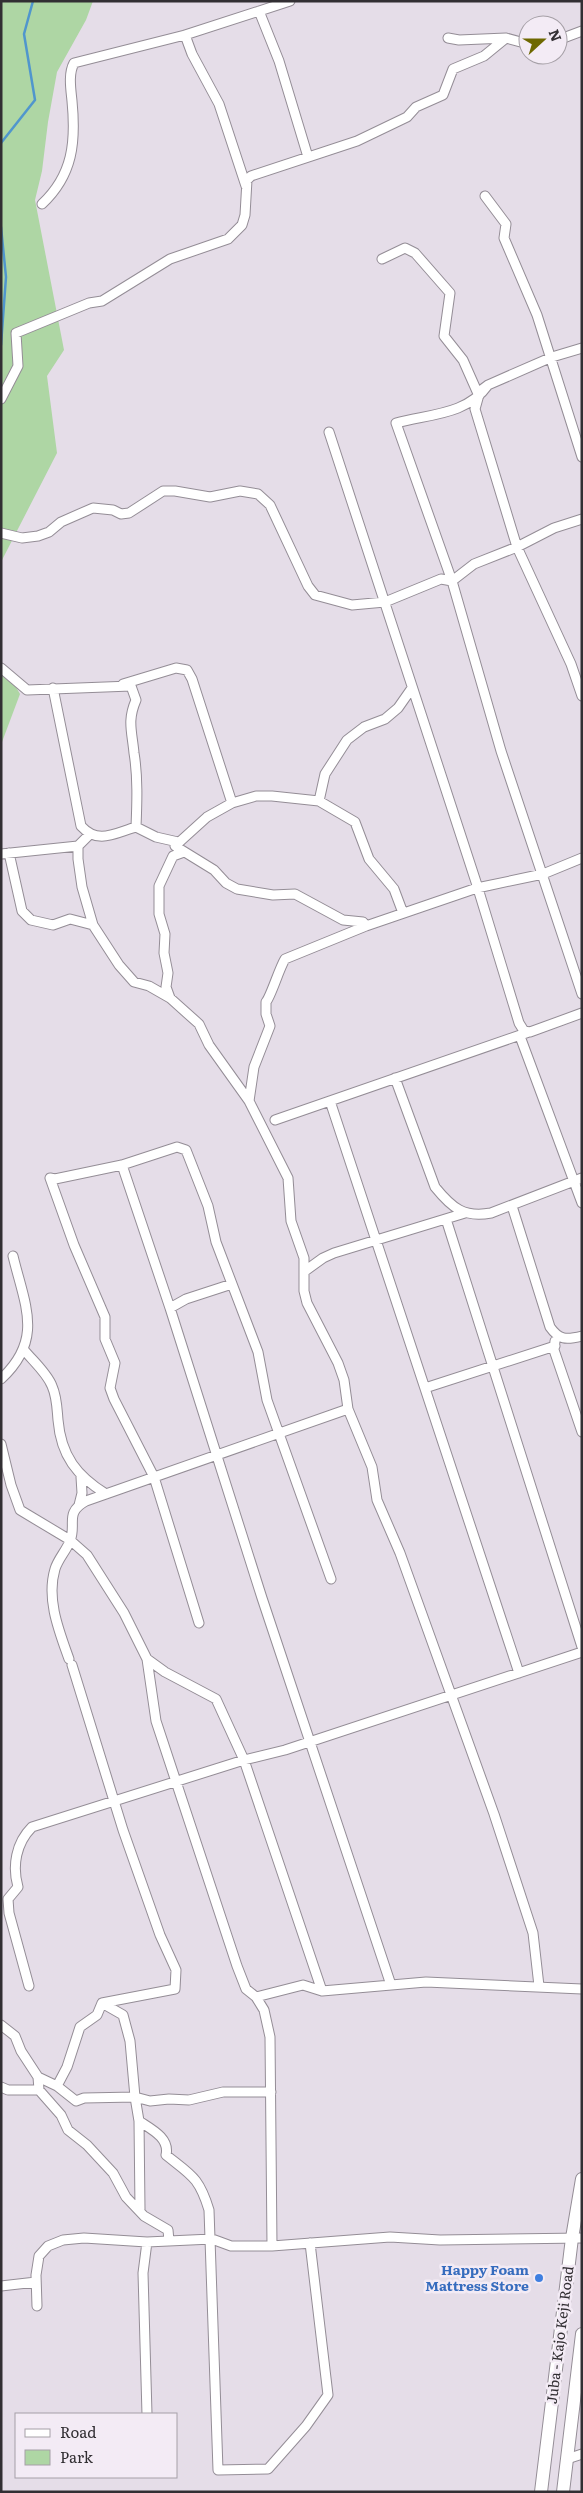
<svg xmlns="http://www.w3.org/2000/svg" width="583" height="2493" font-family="Literata,serif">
<rect width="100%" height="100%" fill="#e5dde8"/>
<!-- green -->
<path fill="#aed6a4" d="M1 1H93L86 20 57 72 48 122 42 171 35 200 64 350 47 376 57 453 1 562Z
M1 661 20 694 2 742 1 781Z"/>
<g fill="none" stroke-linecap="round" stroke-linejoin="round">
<!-- stream -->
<path stroke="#5096cd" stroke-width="2.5" d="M1 143 35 100 24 34 33 1
M1 227 6 277 1 345"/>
<!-- street casing -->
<g stroke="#948d96" stroke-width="11">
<path id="street" d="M259 11 279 61 308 157
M185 35 192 54 219 104 246 186
M448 38 459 40 506 38 528 44
M558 40 582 31
M485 196 506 224 504 238 537 315 582 457
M42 204C73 175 76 142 72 101 71 90 68 74 74 63L185 35 290 1
M382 259 405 248 415 253 450 293 444 336 463 360 479 396
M582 348 552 357 488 385 480 391 475 409 517 547 571 664 582 696
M488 385C467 415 429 414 396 423L452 581 501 751 582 994
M1 399 18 366 16 333 89 303 102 301 170 259 228 239 242 225 245 215 247 180 251 176 357 141 407 117 416 107 443 95 453 69 484 56 506 38
M329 432 476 882 519 1023 524 1031 530 1032 582 1013
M1 533 22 538 38 536 49 532 61 522 93 508 113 510 121 514 129 513 163 491H175L210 497 240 491 258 494 270 505 308 586 315 595 352 605 385 602 441 579 452 581 474 564 517 547 554 528 582 519
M1 668 27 690 131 686 136 700C127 721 132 731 134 753 138 777 137 803 136 827
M123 684 176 668 187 670 192 679 232 803
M53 688 81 826C98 845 115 833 136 827L156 837 178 842
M319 801 325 774 347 740 364 727 385 719 398 708 412 688
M78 846V859L82 887 93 925 119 965 134 982 149 986 170 998 199 1024 209 1045 249 1101 288 1178 291 1221 304 1258V1291L307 1303 338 1363 344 1380 348 1409 372 1467 377 1500 400 1553 494 1814 533 1933 539 1986
M9 853 22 911 31 920 53 925 70 919 93 925
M1 854 78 846 89 835
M366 926 363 922 343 920 295 894 273 895 237 889 226 883 214 870 175 846 207 817 232 803 256 796H272L319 801 355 822 369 859 394 889 403 913
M170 998 166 987 168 973 164 953 165 934 159 914V886L173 856 184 852
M521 1039 582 1203
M395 1078 435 1187C452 1208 464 1218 491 1213L582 1178
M249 1101 254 1067 270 1026 266 1014V1002C271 996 279 969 285 959L366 926 477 888 543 874 582 858
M330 1101 519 1673
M275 1120 529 1032
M122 1165 170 1308
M50 1178 55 1179 122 1165 177 1147 186 1150 208 1206 216 1242 258 1352 267 1400 331 1579
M50 1178 74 1245 105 1317V1339L115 1363 110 1388 114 1399 154 1477 199 1623
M512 1206 550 1327C559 1340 566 1340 582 1336
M446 1219 582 1647
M305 1271 323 1258 334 1253 465 1213
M232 1284 186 1299 170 1308 262 1598 391 1985
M555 1341 554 1350 582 1432
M24 1350C33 1361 47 1373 52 1386 57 1397 57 1409 58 1420 61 1456 77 1476 106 1494
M1 1379C44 1339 25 1306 13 1256
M425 1388 555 1346
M1 1444 11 1485 20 1510 70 1540 87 1555 124 1613 147 1659 165 1672 216 1699 244 1760 285 1750 582 1652
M79 1505 82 1493 81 1477
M69 1659C59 1631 46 1599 55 1569 58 1559 66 1551 70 1541 77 1524 64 1513 86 1501L348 1409
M147 1659 156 1721 237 1966 246 1989 256 1997 264 2010 270 2037 272 2246
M72 1665 123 1830 160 1935 176 1970 175 1989 102 2003 97 2015 80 2027 67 2067 57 2086 76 2101 84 2098 135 2097 139 2121 140 2209
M29 1986 9 1913 8 1899 18 1887C12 1866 16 1843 32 1827L244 1760 322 1991
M256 1997 303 1985 322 1991 426 1982 582 1989
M102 2003 123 2015 130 2041 135 2097 150 2101 169 2099 189 2100 223 2092H271
M1 2025 15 2036 21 2051 38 2077 39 2090
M38 2077 57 2086
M1 2087 8 2090H39L61 2115 68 2130 87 2145 113 2173 126 2197 144 2216 168 2230 169 2241
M139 2121C151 2129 170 2138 166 2155 191 2175 199 2177 209 2210L218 2470 268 2469 306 2426 328 2395 310 2243
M147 2242 143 2273 147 2414
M1 2286 36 2282
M37 2306 36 2275 39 2256 48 2246 63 2240 84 2238 147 2242 212 2239 231 2246H272L390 2237 440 2240 582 2238
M567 2459 582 2454"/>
</g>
<!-- secondary casing -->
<g stroke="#948d96" stroke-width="14">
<path id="secondary" d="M541 2492 572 2238 582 2179
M563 2492 582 2334"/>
</g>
<!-- street -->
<use href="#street" stroke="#fff" stroke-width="9"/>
<!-- secondary -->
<use href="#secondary" stroke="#fff" stroke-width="12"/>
</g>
<!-- markers -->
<circle fill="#3f7fe0" stroke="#f3ebf5" stroke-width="2" cx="539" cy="2278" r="5"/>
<g text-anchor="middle" stroke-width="5" stroke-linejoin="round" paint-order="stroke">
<!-- shop labels -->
<g font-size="14" font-weight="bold" fill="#366cbe" stroke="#f3ebf5" text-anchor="end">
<text x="529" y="2275">Happy Foam<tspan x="529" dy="16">Mattress Store</tspan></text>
</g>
<!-- street labels -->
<g font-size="14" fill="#322f33" stroke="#f3ebf5">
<text transform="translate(560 2335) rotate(-83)" y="5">Juba - Kajo Keji Road</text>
</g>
</g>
<!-- border -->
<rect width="583" height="2493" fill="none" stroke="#322f33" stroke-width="5"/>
<!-- legend -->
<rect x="15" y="2413" width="162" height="65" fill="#f3ebf5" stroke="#a6a0a7"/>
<rect x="25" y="2429" width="25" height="8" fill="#ffffff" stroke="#a6a0a7"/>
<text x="60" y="2438" font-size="15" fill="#322f33">Road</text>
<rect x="25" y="2450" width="25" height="15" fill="#aed6a4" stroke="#a6a0a7"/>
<text x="60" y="2463" font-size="15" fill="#322f33">Park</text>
<!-- north arrow -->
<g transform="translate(543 40) rotate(69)"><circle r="24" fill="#f3ebf5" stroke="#a6a0a7"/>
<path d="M0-4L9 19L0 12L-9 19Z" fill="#6e6800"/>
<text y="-8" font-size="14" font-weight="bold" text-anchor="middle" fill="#322f33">N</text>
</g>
</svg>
